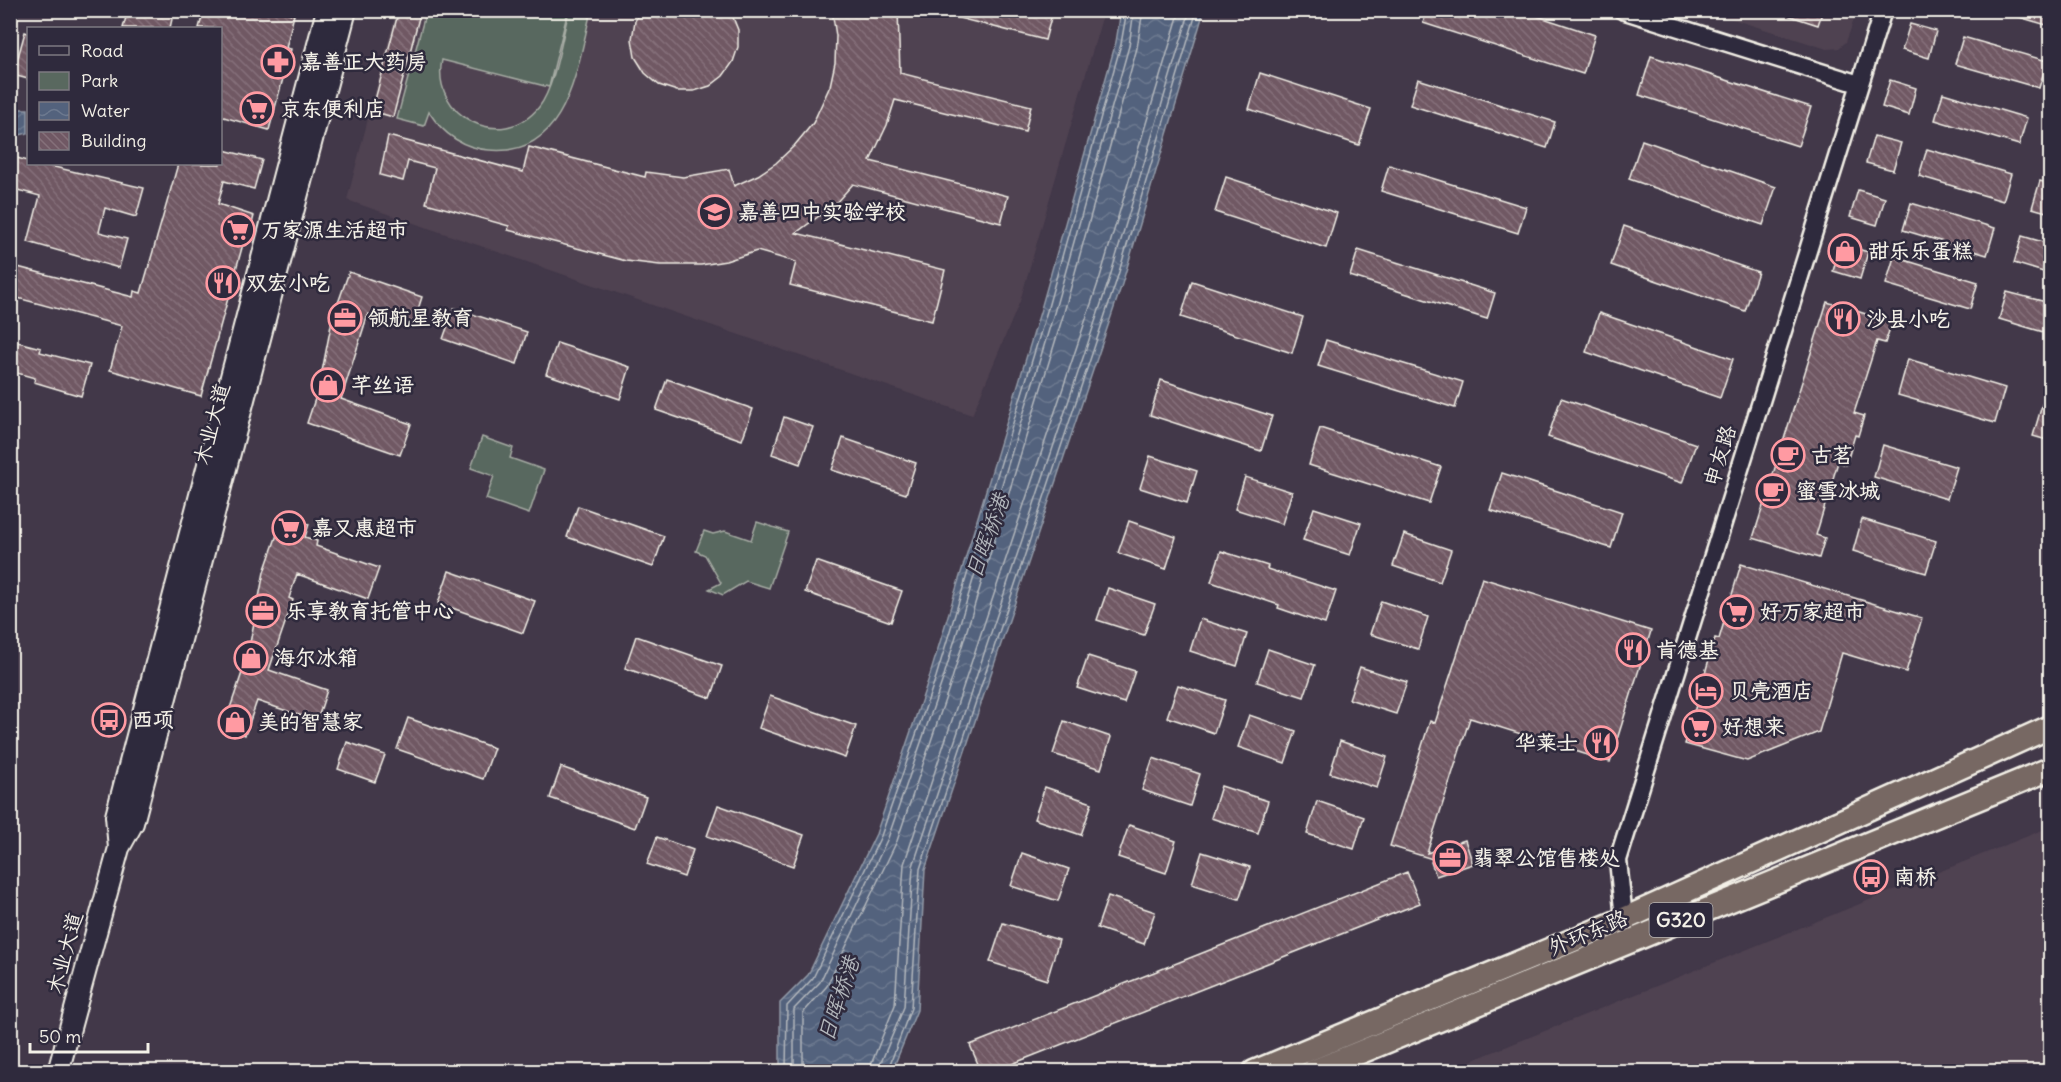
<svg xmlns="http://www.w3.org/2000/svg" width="2061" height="1082" font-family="Delius,'LXGW WenKai TC',sans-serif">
<defs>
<pattern id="water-waves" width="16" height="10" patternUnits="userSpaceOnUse" patternTransform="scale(1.5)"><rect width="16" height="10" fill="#53627d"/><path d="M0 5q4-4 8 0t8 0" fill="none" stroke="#6c798f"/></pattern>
<pattern id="building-back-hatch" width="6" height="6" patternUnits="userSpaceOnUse" patternTransform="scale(1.5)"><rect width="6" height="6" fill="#705864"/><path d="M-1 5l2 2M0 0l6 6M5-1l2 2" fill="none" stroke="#85707a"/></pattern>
</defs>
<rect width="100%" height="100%" fill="#423849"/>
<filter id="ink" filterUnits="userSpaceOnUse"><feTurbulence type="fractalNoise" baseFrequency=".0167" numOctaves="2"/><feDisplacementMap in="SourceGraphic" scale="12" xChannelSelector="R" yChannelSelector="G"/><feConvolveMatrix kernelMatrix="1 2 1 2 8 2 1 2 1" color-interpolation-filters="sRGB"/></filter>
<g filter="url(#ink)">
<!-- built -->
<path fill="#504251" d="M396 11H1104L1020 301 972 415 347 200Z
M1707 11H1857L1846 42 1839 48 1827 49Z
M2050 827V1071H1446Z"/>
<!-- park -->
<path fill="#59685f" stroke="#a6aca4" stroke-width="1.5" d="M426 11H568L549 87 442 60C430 116 502 153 539 107 555 87 562 37 569 11H591C577 67 568 158 489 150 463 148 443 134 429 112L424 126 397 119Z
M482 437 513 448 510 458 544 470 529 514 486 499 494 476 471 468Z
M757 522 788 532 769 588 746 581 723 595 709 589 721 583 705 555 696 551 704 531 713 534 725 531 751 540Z"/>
<!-- water -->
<path fill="url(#water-waves)" stroke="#939ba8" stroke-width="1.5" d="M1121 11H1204L1122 284 925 870 917 1010 892 1071H780V1003L808 975 876 834 930 675 1041 309 1116 42Z
M10 109H28V133L11 137Z"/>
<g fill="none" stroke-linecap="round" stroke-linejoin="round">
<!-- shore -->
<path stroke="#b4b8bd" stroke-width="1.5" d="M786 1072 787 1006 813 978 881 836 936 677 1047 311 1121 44 1127 10
M794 1072V1009L820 982 888 838 943 679 1054 313 1129 46 1134 10
M803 1072V1013L827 986 897 841 951 682 1063 316 1137 48 1143 10
M871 1072 872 1062 895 1005 904 864 1100 277 1180 10
M880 1072V1065L904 1007 913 866 1109 280 1190 10
M887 1072 911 1008 920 869 1116 282 1197 10"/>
</g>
<!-- building -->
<path fill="url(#building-back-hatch)" stroke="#f4f1e8" stroke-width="1.5" d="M128 10H174L170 28H123Z
M204 10H279L294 15 286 48 291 49 269 130 220 116V28H199Z
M399 10H421L393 117 372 111Z
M641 10H730L738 30V47L733 62 723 76 710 86 694 91H677L659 85 645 73 635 57 632 39 635 21Z
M832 10H898L900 73 1031 106 1025 132 895 100 887 125 870 161 1008 196 1001 223 853 184 834 205 796 233 945 270 932 321 790 285 796 262 757 251 726 261 701 265H660L626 261 508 230 509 226 426 203 435 168 408 161 403 181 380 175 388 136 523 172 529 147 645 177 646 172 683 177 729 169 734 186 758 175 776 163 794 146 813 123 830 86 835 63 836 36Z
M947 10H1039L1052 14 1045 40 947 15Z
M1427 10H1519L1595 35 1583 74 1423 23Z
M1781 10H1823L1818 25 1781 13Z
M2010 10H2050V26L2009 14Z
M1910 24 1936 31 1929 58 1902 50Z
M25 32 28 33V79L13 75Z
M1963 37 2047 61 2039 88 1955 64Z
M1651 56 1811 107 1798 146 1639 95Z
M1260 73 1371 109 1359 145 1249 109Z
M1418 79 1555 122 1547 148 1410 105Z
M1890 80 1916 88 1909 115 1882 107Z
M1943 93 2027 118 2019 145 1935 120Z
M1874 136 1901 143 1893 170 1866 163Z
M1642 140 1776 187 1763 225 1629 179Z
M220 149 262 160 254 189 224 181 218 204 254 216 246 245 243 244 201 396 110 370 122 326 10 296V265L133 297 134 291 141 293 178 164H220Z
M1927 149 2011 174 2003 201 1919 176Z
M17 158 28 161V164L50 166 144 188 136 217 105 208 99 232 127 239 119 268 28 242 40 196 10 188Z
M1389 165 1526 207 1518 233 1381 191Z
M1226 177 1337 213 1326 248 1215 212Z
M2040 181 2050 184V213L2032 208Z
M1858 190 1885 198 1877 225 1850 217Z
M1911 203 1995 228 1987 255 1903 230Z
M1624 226 1758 272 1745 311 1611 265Z
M2022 236 2050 244V274L2014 263Z
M1841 244 1868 252 1860 279 1833 271Z
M1358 250 1495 293 1487 319 1350 276Z
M1894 257 1978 282 1970 309 1886 284Z
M349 272 422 297 412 328 368 314 341 399 411 424 400 455 307 423 319 387 332 320Z
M1192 281 1303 317 1292 353 1181 317Z
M2007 292 2050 303V334L1999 319Z
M1827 302 1892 322 1885 343 1877 341 1854 413 1864 416 1858 436 1855 435 1846 465 1838 462 1816 535 1825 538 1819 558 1753 538Z
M454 308 527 332 517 364 443 339Z
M1599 313 1733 359 1720 398 1586 352Z
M10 340 41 348 40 352 90 365 81 396 34 382 35 378 10 371Z
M1326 340 1463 382 1455 408 1318 366Z
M557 343 630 367 620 399 546 374Z
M1908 359 2005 388 1995 423 1898 395Z
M667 379 753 409 742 440 656 410Z
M1161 380 1272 416 1261 451 1150 415Z
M2047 388 2050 389V441L2033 436Z
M1561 398 1696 444 1682 483 1548 437Z
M784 417 813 427 800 464 772 454Z
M1320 428 1441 467 1429 503 1309 465Z
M843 438 916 463 906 494 832 470Z
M1883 445 1957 467 1947 499 1874 477Z
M1150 456 1197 471 1187 503 1140 488Z
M1502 473 1622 512 1611 548 1490 510Z
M1245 477 1292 492 1282 524 1235 509Z
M578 506 664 536 653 567 567 537Z
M1314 508 1361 523 1350 555 1303 540Z
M294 519 309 524 305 537 317 541 316 546 379 568 368 599 297 574 289 598 293 600 269 670 327 690 317 721 257 701 245 735 224 726 247 658 264 572 281 523Z
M1862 519 1936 541 1926 573 1853 551Z
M1129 521 1176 537 1166 569 1118 553Z
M1404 534 1451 550 1440 582 1393 566Z
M1221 551 1268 566 1267 569 1336 591 1325 624 1278 608 1279 605 1211 582Z
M816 561 902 591 891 622 805 592Z
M1741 564 1922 618 1906 672 1842 653 1819 732 1747 761 1685 744 1715 638 1719 639Z
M449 571 535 601 523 633 438 603Z
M1482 578 1651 631 1610 762 1470 718 1427 853 1465 840 1473 864 1436 876 1431 862 1436 860 1390 846 1430 721 1435 723Z
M1108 588 1155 604 1144 635 1097 620Z
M1381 601 1428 617 1418 649 1370 634Z
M1200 619 1247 634 1237 666 1190 651Z
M636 636 722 666 711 698 625 668Z
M1268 649 1315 665 1304 697 1257 682Z
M1088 656 1135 671 1124 703 1077 688Z
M1360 667 1407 682 1396 714 1349 699Z
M1178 685 1225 700 1214 733 1167 717Z
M770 696 856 726 845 758 759 728Z
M1249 715 1296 731 1285 763 1238 747Z
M408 718 494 748 483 779 397 749Z
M1064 721 1111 737 1101 769 1053 754Z
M1340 741 1387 757 1377 788 1330 773Z
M347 742 385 755 375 782 338 769Z
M1153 758 1200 774 1190 806 1142 790Z
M561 767 646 797 635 828 550 798Z
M1221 786 1268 801 1258 833 1211 818Z
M1045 787 1092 803 1081 835 1034 819Z
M1317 801 1364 817 1354 849 1307 834Z
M718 805 804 835 793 866 707 836Z
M1129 825 1176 841 1166 873 1118 857Z
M657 837 693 850 684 877 647 864Z
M1202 852 1250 867 1239 899 1192 884Z
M1022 853 1069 869 1058 901 1011 886Z
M1407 872 1420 903 994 1071H981L970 1045Z
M1108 896 1155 912 1144 944 1097 928Z
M1003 923 1059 940 1047 980 990 962Z"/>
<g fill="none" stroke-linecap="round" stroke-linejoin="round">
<!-- tertiary casing -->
<g stroke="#f4f1e8" stroke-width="21">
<path id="tertiary" d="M1622 10 1859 84
M1624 919 1618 860 1883 10"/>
</g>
<!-- secondary casing -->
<g stroke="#f4f1e8" stroke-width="24">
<path id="secondary" d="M119 848 116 816 327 10
M58 1072 119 848 133 823 346 10"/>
</g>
<!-- trunk casing -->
<g stroke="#f4f1e8" stroke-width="27">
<path id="trunk" d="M1254 1072 1624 919 2050 727
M1312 1072 2050 769"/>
</g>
<!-- tertiary -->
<use href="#tertiary" stroke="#2f2a3d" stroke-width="16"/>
<!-- secondary -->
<use href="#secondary" stroke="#2f2a3d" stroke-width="20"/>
<!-- trunk -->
<use href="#trunk" stroke="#776864" stroke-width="22"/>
</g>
</g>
<!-- icons -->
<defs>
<g id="pharmacy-ring" transform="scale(1.725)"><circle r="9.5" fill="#2f2a3d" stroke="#ff9aa2" stroke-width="1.5"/><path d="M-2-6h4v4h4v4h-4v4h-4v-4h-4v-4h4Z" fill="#ff9aa2"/></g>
<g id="supermarket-ring" transform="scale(1.725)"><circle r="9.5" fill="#2f2a3d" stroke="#ff9aa2" stroke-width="1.5"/><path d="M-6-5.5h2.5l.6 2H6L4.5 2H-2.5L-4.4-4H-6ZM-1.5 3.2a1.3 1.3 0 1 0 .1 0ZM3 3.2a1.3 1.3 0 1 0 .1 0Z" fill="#ff9aa2"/></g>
<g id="school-ring" transform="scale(1.725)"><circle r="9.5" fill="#2f2a3d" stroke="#ff9aa2" stroke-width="1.5"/><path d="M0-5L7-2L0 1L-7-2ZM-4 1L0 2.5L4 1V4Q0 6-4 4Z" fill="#ff9aa2"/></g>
<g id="shop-ring" transform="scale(1.725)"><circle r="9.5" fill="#2f2a3d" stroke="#ff9aa2" stroke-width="1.5"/><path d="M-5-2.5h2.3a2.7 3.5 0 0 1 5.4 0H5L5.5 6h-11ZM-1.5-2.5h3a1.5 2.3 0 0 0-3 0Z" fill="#ff9aa2"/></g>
<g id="restaurant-ring" transform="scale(1.725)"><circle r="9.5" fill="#2f2a3d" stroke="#ff9aa2" stroke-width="1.5"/><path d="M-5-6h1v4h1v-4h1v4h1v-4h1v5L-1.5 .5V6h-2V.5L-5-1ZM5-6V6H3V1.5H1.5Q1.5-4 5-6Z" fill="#ff9aa2"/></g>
<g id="office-ring" transform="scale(1.725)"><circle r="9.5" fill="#2f2a3d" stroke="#ff9aa2" stroke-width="1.5"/><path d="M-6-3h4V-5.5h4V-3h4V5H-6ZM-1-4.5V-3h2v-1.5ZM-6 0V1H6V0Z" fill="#ff9aa2"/></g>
<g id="cafe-ring" transform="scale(1.725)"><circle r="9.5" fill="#2f2a3d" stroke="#ff9aa2" stroke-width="1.5"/><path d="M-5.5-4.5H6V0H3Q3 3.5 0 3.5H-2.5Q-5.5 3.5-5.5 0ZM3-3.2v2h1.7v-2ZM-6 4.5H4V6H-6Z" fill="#ff9aa2"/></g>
<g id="hotel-ring" transform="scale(1.725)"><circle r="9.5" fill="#2f2a3d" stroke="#ff9aa2" stroke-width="1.5"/><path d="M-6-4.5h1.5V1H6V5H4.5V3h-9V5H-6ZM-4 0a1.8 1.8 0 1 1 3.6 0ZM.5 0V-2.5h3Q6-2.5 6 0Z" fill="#ff9aa2"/></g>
<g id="bus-ring" transform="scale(1.725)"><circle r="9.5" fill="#2f2a3d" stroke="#ff9aa2" stroke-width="1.5"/><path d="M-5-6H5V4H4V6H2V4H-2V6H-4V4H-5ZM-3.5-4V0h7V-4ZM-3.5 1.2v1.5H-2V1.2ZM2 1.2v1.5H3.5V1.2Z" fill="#ff9aa2"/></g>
</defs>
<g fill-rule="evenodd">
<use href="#pharmacy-ring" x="278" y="62"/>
<use href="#supermarket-ring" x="257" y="109"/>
<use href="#school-ring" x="715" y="212"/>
<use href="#supermarket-ring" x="238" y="230"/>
<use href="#shop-ring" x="1845" y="251"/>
<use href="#restaurant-ring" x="223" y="283"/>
<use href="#office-ring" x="345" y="318"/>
<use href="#restaurant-ring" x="1843" y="319"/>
<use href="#shop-ring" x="328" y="385"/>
<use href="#cafe-ring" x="1788" y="455"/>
<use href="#cafe-ring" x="1773" y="491"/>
<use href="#supermarket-ring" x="289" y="528"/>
<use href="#office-ring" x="263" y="611"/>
<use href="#supermarket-ring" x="1737" y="612"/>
<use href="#restaurant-ring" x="1633" y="650"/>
<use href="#shop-ring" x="251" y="658"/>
<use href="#hotel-ring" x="1706" y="691"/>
<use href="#bus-ring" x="109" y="720"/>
<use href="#shop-ring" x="235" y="722"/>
<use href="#supermarket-ring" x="1699" y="727"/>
<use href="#restaurant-ring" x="1601" y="743"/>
<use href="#office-ring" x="1450" y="858"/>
<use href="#bus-ring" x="1871" y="877"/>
</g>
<g text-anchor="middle" stroke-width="5" stroke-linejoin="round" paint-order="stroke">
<!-- shield labels -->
<rect fill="#2f2a3d" stroke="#b9b5b5" stroke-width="1.5" x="1649.5" y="903" width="63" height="34" rx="4.5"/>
<g font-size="20" font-weight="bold" fill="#f4f1e8">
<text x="1681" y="927">G320</text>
</g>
<!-- poi labels -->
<g font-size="21" font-weight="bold" fill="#f4f1e8" stroke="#2f2a3d" text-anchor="start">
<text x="301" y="69">嘉善正大药房</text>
<text x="280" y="116">京东便利店</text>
<text x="738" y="219">嘉善四中实验学校</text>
<text x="261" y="237">万家源生活超市</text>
<text x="1868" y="258">甜乐乐蛋糕</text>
<text x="246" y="290">双宏小吃</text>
<text x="368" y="325">领航星教育</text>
<text x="1866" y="326">沙县小吃</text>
<text x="351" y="392">芊丝语</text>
<text x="1811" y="462">古茗</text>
<text x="1796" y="498">蜜雪冰城</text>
<text x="312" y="535">嘉又惠超市</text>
<text x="286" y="618">乐享教育托管中心</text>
<text x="1760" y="619">好万家超市</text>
<text x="1656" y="657">肯德基</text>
<text x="274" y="665">海尔冰箱</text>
<text x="1729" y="698">贝壳酒店</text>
<text x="132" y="727">西项</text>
<text x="258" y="729">美的智慧家</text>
<text x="1722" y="734">好想来</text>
<text x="1578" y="750" text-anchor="end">华莱士</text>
<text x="1473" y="865">翡翠公馆售楼处</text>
<text x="1894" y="884">南桥</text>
</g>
<!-- street labels -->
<g font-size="21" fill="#f4f1e8" stroke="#2f2a3d">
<text transform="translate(212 424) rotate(-75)" y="7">木业大道</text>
<text transform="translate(1720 456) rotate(-73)" y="7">申友路</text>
<text transform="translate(1588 933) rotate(-23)" y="7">外环东路</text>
<text transform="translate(65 953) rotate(-75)" y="7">木业大道</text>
</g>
<!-- water labels -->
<g font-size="22" font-style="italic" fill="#b4b8bd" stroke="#2f2a3d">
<text transform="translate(987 536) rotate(-70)" y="8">日晖桥港</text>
<text transform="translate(838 999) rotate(-72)" y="8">日晖桥港</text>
</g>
</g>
<!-- margin -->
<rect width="2061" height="1082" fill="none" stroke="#2f2a3d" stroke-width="36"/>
<rect x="18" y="18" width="2025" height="1046" fill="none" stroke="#f4f1e8" stroke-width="2" filter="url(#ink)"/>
<!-- legend -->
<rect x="27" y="27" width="195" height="138" fill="#2f2a3d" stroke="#7e7a81" stroke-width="1.5"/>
<rect x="39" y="46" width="30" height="9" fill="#2f2a3d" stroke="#7e7a81" stroke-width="1.5"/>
<text x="81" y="57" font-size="18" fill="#f4f1e8">Road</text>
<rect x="39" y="72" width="30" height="18" fill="#59685f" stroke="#7e7a81" stroke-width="1.5"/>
<text x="81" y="87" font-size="18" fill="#f4f1e8">Park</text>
<rect x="39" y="102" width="30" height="18" fill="url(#water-waves)" stroke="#7e7a81" stroke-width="1.5"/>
<text x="81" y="117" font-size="18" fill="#f4f1e8">Water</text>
<rect x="39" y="132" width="30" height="18" fill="url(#building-back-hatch)" stroke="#7e7a81" stroke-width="1.5"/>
<text x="81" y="147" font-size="18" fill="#f4f1e8">Building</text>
<!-- scale -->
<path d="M30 1043v9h118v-9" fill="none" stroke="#f4f1e8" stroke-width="3"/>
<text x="39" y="1043" font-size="18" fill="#f4f1e8" stroke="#2f2a3d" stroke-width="4.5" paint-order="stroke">50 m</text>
</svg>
